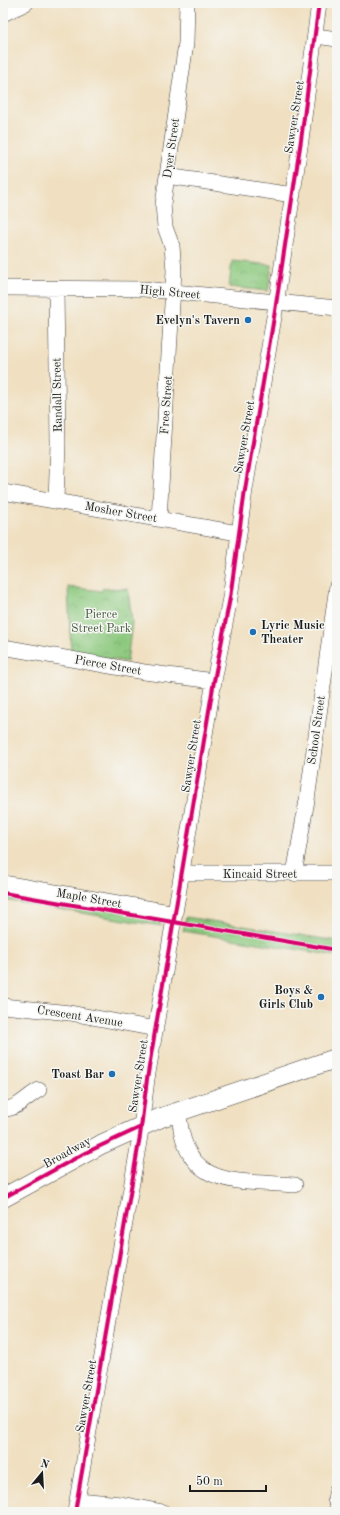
<svg xmlns="http://www.w3.org/2000/svg" width="340" height="1515" font-family="'Old Standard TT',serif">
<defs>
<pattern id="park-crowns" width="20" height="18" patternUnits="userSpaceOnUse"><rect width="20" height="18" fill="#8cc97e"/><path d="M2 6a3 3 0 1 1 6 0M12 15a3 3 0 1 1 6 0" fill="none" stroke="#78ac6c"/></pattern>
</defs>
<rect width="100%" height="100%" fill="#f6f6f2"/>
<filter id="ink" filterUnits="userSpaceOnUse"><feTurbulence type="fractalNoise" baseFrequency=".025" numOctaves="2"/><feDisplacementMap in="SourceGraphic" scale="8" xChannelSelector="R" yChannelSelector="G"/><feConvolveMatrix kernelMatrix="1 2 1 2 8 2 1 2 1" color-interpolation-filters="sRGB"/></filter>
<filter id="wash" filterUnits="userSpaceOnUse"><feTurbulence type="fractalNoise" baseFrequency=".012" numOctaves="4" result="noise"/><feDisplacementMap in="SourceGraphic" scale="16" xChannelSelector="R" yChannelSelector="G"/><feGaussianBlur stdDeviation="0.9" result="paint"/><feColorMatrix in="noise" values="0 0 0 0 0 0 0 0 0 0 0 0 0 0 0 0 0 1.4 0 .05"/><feComposite in="paint" operator="in"/></filter>
<g filter="url(#wash)">
<rect width="100%" height="100%" fill="#f0e0c1"/>
<!-- park -->
<path fill="url(#park-crowns)" stroke="#54724d" d="M232 261 272 265 268 291 229 287Z
M68 587 102 591 103 588 128 589 132 622 127 662 71 652Z
M3 890 162 917 161 926 3 900Z
M186 917 337 941V956L183 931Z"/>
</g>
<g filter="url(#ink)">
<g fill="none" stroke-linecap="round" stroke-linejoin="round">
<!-- minor casing -->
<g stroke="#3c3935" stroke-width="16">
<path id="minor" d="M3 14 26 3
M316 36 337 39
M167 176 293 195
M3 288 144 289 337 308
M3 492 238 533
M56 501 58 444 56 289
M159 519 174 271 172 246 165 227 163 204 186 43 187 3
M3 647 144 672 214 681
M182 873H337
M294 874 307 800 337 586
M3 883 175 913
M3 1006 70 1013 156 1029
M3 1109C17 1110 27 1096 39 1090
M179 1112C183 1190 236 1180 295 1185
M337 1490 335 1499 337 1505
M78 1500 121 1504 163 1512
M75 1512 140 1136 147 1079 214 681 230 598 245 490 275 311 301 140 319 3"/>
</g>
<!-- major casing -->
<g stroke="#3c3935" stroke-width="20">
<path id="major" d="M3 1198 102 1144 160 1118 337 1058"/>
</g>
<!-- minor -->
<use href="#minor" stroke="#fff" stroke-width="15"/>
<!-- major -->
<use href="#major" stroke="#fff" stroke-width="19"/>
<!-- cycleway casing -->
<g stroke="#f6f6f2" stroke-width="6">
<path id="cycleway" d="M3 893 337 950
M3 1198 85 1153 141 1127
M75 1512 140 1136 147 1079 214 681 230 598 245 490 275 311 301 140 319 3"/>
</g>
<!-- cycleway -->
<use href="#cycleway" stroke="#d6006c" stroke-width="4"/>
</g>
</g>
<!-- markers -->
<g fill="#1f6fb2" stroke="#f6f6f2" stroke-width="1.5">
<circle cx="248" cy="320" r="4"/>
<circle cx="253" cy="632" r="4"/>
<circle cx="321" cy="997" r="4"/>
<circle cx="112" cy="1074" r="4"/>
</g>
<g text-anchor="middle" stroke-width="3" stroke-linejoin="round" paint-order="stroke">
<!-- street labels -->
<g font-size="12" fill="#1c1c1c" stroke="#f6f6f2">
<text transform="translate(294 117) rotate(-81)" y="4">Sawyer Street</text>
<text transform="translate(171 148) rotate(-82)" y="4">Dyer Street</text>
<text transform="translate(170 292) rotate(5)" y="4">High Street</text>
<text transform="translate(57 395) rotate(-91)" y="4">Randall Street</text>
<text transform="translate(166 405) rotate(-86)" y="4">Free Street</text>
<text transform="translate(244 437) rotate(-80)" y="4">Sawyer Street</text>
<text transform="translate(121 512) rotate(10)" y="4">Mosher Street</text>
<text transform="translate(108 665) rotate(10)" y="4">Pierce Street</text>
<text transform="translate(316 730) rotate(-82)" y="4">School Street</text>
<text transform="translate(191 756) rotate(-81)" y="4">Sawyer Street</text>
<text x="260" y="878">Kincaid Street</text>
<text transform="translate(89 898) rotate(10)" y="4">Maple Street</text>
<text transform="translate(80 1016) rotate(9)" y="4">Crescent Avenue</text>
<text transform="translate(138 1076) rotate(-81)" y="4">Sawyer Street</text>
<text transform="translate(67 1152) rotate(-29)" y="4">Broadway</text>
<text transform="translate(86 1396) rotate(-80)" y="4">Sawyer Street</text>
</g>
<!-- poi labels -->
<g font-size="12" font-weight="bold" fill="#1c1c1c" stroke="#f6f6f2" text-anchor="end">
<text x="240" y="324">Evelyn's Tavern</text>
<text x="261" y="629" text-anchor="start">Lyric Music<tspan x="261" dy="14">Theater</tspan></text>
<text x="313" y="994">Boys &amp;<tspan x="313" dy="14">Girls Club</tspan></text>
<text x="104" y="1078">Toast Bar</text>
</g>
<!-- park labels -->
<g font-size="12" fill="#43593e" stroke="#f6f6f2">
<text x="101" y="618">Pierce<tspan x="101" dy="14">Street Park</tspan></text>
</g>
</g>
<!-- margin -->
<rect width="340" height="1515" fill="none" stroke="#f6f6f2" stroke-width="16"/>
<!-- north arrow -->
<g transform="translate(42 1473) rotate(18)" stroke="#f6f6f2" stroke-width="3" paint-order="stroke">
<path d="M0-3L7 15L0 10L-7 15Z" fill="#1c1c1c"/>
<text y="-6" font-size="11" font-weight="bold" text-anchor="middle" fill="#1c1c1c">N</text>
</g>
<!-- scale -->
<path d="M190 1485v6h76v-6" fill="none" stroke="#1c1c1c" stroke-width="2"/>
<text x="196" y="1485" font-size="12" fill="#1c1c1c" stroke="#f6f6f2" stroke-width="3" paint-order="stroke">50 m</text>
</svg>
